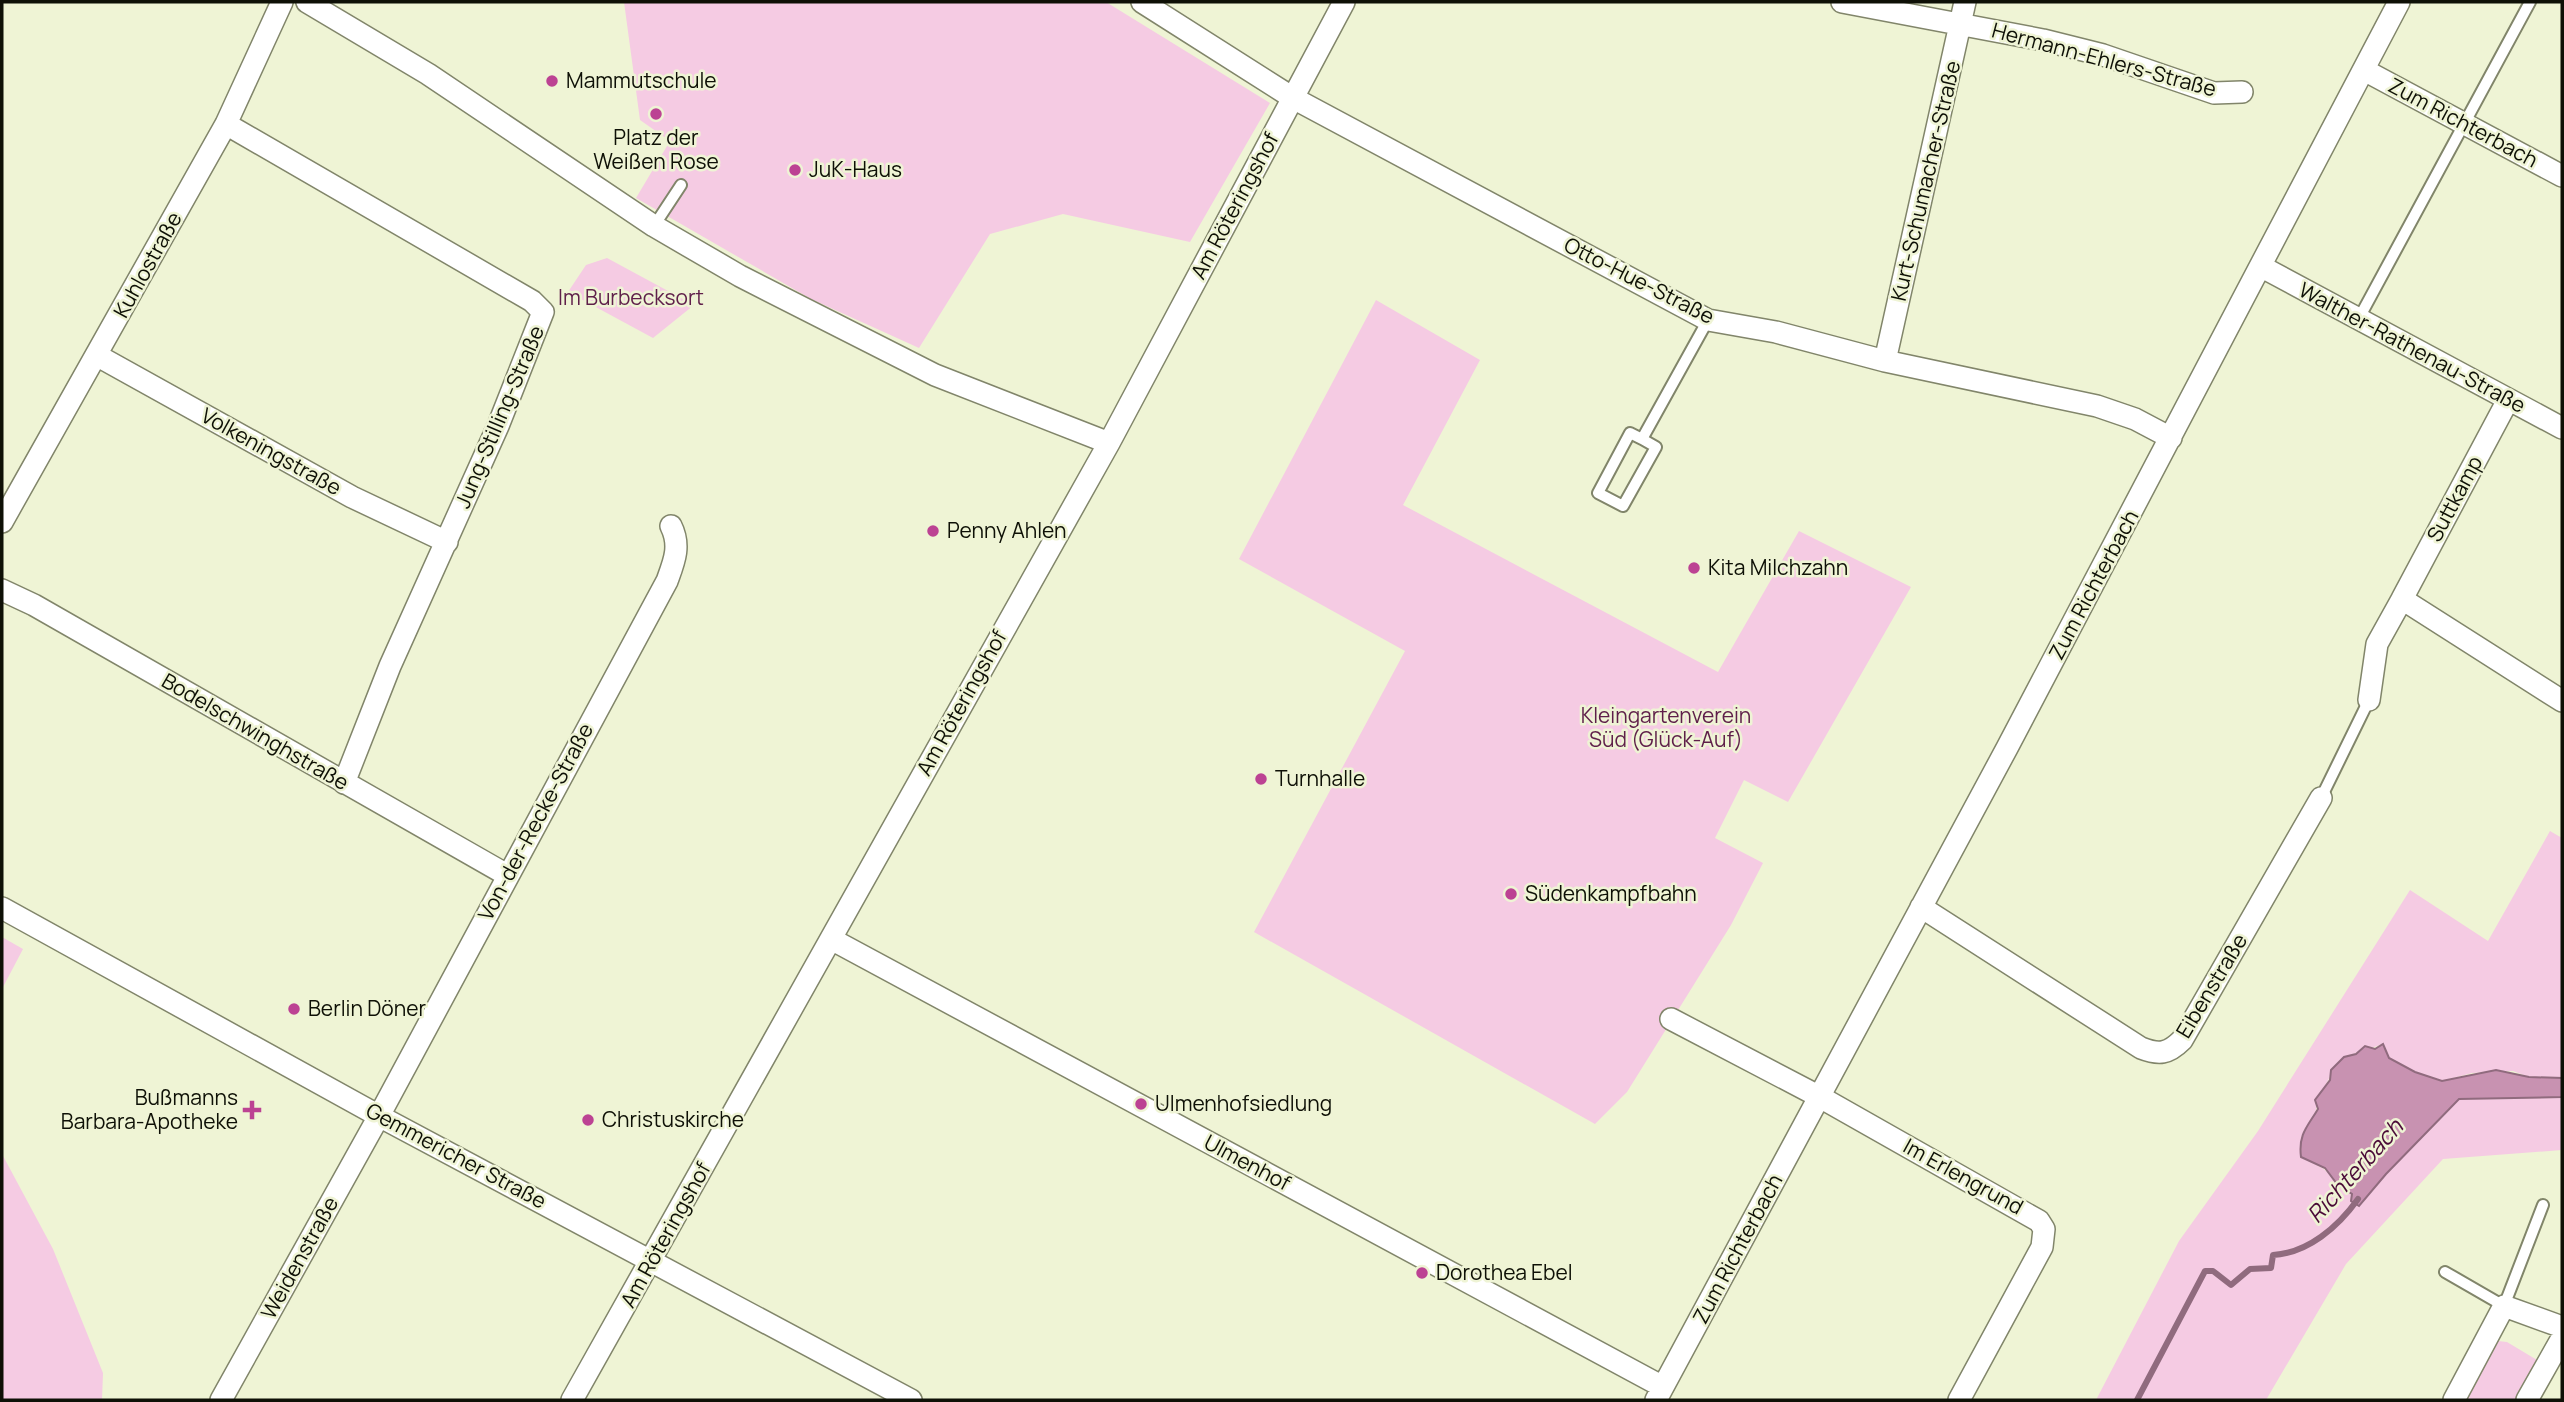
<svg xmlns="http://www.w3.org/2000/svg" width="2564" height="1402" font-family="Manrope,sans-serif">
<rect width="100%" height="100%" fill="#eff4d5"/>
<!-- green -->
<path fill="#f5cbe3" d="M624 2H1106L1270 103 1190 242 1063 214 990 234 919 348 811 299 636 198 670 141 640 120Z
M607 258 694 305 653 338 568 292 586 265Z
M1376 300 1480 360 1403 505 1718 672 1799 531 1911 587 1788 802 1744 780 1715 838 1763 863 1731 925 1627 1092 1595 1124 1254 932 1405 651 1239 559Z
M2550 831 2562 838V1078L2529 1077 2513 1071 2472 1073 2442 1081 2415 1072 2389 1058 2383 1044 2344 1057 2331 1070C2330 1083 2321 1088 2318 1100 2312 1121 2315 1143 2318 1166 2325 1168 2346 1188 2352 1194L2351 1201 2359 1206 2386 1174 2459 1099 2562 1097V1150L2443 1159 2346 1264 2266 1400H2096L2179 1241 2258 1131 2410 890 2488 941Z
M2 937 23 949 2 989Z
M2 1154 53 1249 103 1373 102 1400H2Z
M2498 1341 2507 1342 2537 1360 2518 1400H2465Z"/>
<!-- water -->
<path fill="#c892b1" stroke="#906b7e" stroke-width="2" d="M2383 1044 2389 1058 2415 1072 2442 1081 2496 1070 2529 1077 2562 1078V1097L2459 1099 2386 1174 2359 1206 2351 1201 2352 1194 2337 1184 2325 1168 2301 1157C2298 1134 2308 1126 2318 1109L2315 1100 2330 1080 2331 1070 2344 1057 2356 1054 2365 1046 2375 1049Z"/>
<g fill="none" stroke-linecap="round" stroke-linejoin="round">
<!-- stream -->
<path stroke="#906b7e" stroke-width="6" d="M2137 1400 2205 1271H2213L2231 1285 2250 1269 2271 1268 2273 1255C2308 1253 2338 1227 2358 1199"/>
<!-- lane casing -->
<g stroke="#81856a" stroke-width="14">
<path id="lane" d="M654 226 681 185
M2358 320 2530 2
M1642 439 1656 447 1623 506 1598 493 1630 433 1642 439 1708 320
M2321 798 2369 700
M2445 1272 2504 1306 2543 1205"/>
</g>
<!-- street casing -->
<g stroke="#81856a" stroke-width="24">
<path id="street" d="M307 2 428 74 654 226 740 276 935 375 1109 443
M1142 2 1293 98 1708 320 1776 332 1885 361 2097 406 2135 419 2171 438
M1842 2 2043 40 2103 55 2214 93 2242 92
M2364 70 2562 176
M226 124 532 301 543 312 498 426 390 666 344 783
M2262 267 2562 428
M98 356 352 497 447 542
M1885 361 1965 2
M2508 400 2402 599 2562 701
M2 522 226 124 282 2
M2 590 34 605 507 875
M2369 700 2377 644 2402 599
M1921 907 2141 1048C2159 1055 2168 1054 2182 1040L2321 798
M2 908 379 1116 911 1400
M831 939 1663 1387
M1671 1019 1820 1097 2039 1221 2044 1229 2042 1247 1959 1400
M221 1400 379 1116 667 581C674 562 681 546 671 526
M572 1400 1109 443 1344 2
M1656 1400 2007 748 2399 2
M2454 1400 2504 1306 2562 1327
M2527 1400 2562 1338"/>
</g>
<!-- lane -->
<use href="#lane" stroke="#fff" stroke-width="10"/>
<!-- street -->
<use href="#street" stroke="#fff" stroke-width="21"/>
</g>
<!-- markers -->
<g fill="#bc4293" stroke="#eff4d5" stroke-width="2.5">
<circle cx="552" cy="81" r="7"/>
<circle cx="656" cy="114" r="7"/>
<circle cx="795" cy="170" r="7"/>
<circle cx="933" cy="531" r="7"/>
<circle cx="1694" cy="568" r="7"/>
<circle cx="1261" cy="779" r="7"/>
<circle cx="1511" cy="894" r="7"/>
<circle cx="294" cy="1009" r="7"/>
<circle cx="1141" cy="1104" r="7"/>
<path d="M248.5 1099.5h7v7h7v7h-7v7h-7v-7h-7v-7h7z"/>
<circle cx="588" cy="1120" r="7"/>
<circle cx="1422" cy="1273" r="7"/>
</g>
<g text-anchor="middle" stroke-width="5" stroke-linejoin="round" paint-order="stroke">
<!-- street labels -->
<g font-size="21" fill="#0e1006" stroke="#eff4d5">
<text transform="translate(2104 60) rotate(15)" y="7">Hermann-Ehlers-Straße</text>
<text transform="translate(2463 123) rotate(28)" y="7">Zum Richterbach</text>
<text transform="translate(1926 181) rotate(-77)" y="7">Kurt-Schumacher-Straße</text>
<text transform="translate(1235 206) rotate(-62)" y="7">Am Röteringshof</text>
<text transform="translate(148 265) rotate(-61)" y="7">Kuhlostraße</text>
<text transform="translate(1639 281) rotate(27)" y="7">Otto-Hue-Straße</text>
<text transform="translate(2412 348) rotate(28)" y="7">Walther-Rathenau-Straße</text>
<text transform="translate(500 417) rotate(-67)" y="7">Jung-Stilling-Straße</text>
<text transform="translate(271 452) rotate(29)" y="7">Volkeningstraße</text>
<text transform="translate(2455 499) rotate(-62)" y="7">Suttkamp</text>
<text transform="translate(2094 585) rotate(-62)" y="7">Zum Richterbach</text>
<text transform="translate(962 703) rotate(-61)" y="7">Am Röteringshof</text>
<text transform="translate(255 732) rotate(30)" y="7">Bodelschwinghstraße</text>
<text transform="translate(536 822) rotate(-62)" y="7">Von-der-Recke-Straße</text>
<text transform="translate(2212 986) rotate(-59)" y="7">Eibenstraße</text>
<text transform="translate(456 1156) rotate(28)" y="7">Gemmericher Straße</text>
<text transform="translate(1247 1163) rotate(28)" y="7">Ulmenhof</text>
<text transform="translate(1963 1177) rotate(29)" y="7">Im Erlengrund</text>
<text transform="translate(666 1235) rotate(-61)" y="7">Am Röteringshof</text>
<text transform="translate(1738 1249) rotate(-62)" y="7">Zum Richterbach</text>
<text transform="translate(300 1258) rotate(-61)" y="7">Weidenstraße</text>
</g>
<!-- poi labels -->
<g font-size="21" fill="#0e1006" stroke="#eff4d5" text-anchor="start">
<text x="566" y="88">Mammutschule</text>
<text x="656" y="145" text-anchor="middle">Platz der<tspan x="656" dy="24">Weißen Rose</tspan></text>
<text x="809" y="177">JuK-Haus</text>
<text x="947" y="538">Penny Ahlen</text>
<text x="1708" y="575">Kita Milchzahn</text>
<text x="1275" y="786">Turnhalle</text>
<text x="1525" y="901">Südenkampfbahn</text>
<text x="308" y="1016">Berlin Döner</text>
<text x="238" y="1105" text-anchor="end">Bußmanns<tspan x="238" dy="24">Barbara-Apotheke</tspan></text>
<text x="1155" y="1111">Ulmenhofsiedlung</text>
<text x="602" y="1127">Christuskirche</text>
<text x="1436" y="1280">Dorothea Ebel</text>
</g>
<!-- park labels -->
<g font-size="21" fill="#5f1f4a" stroke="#eff4d5">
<text x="631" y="305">Im Burbecksort</text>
<text x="1666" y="723">Kleingartenverein<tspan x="1666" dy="24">Süd (Glück-Auf)</tspan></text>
</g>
<!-- water labels -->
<g font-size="23" font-style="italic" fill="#4b0b38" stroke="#eff4d5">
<text transform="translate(2355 1171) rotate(-48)" y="8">Richterbach</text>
</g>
</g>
<!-- border -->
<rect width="2564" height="1402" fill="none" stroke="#0e1006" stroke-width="7"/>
</svg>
